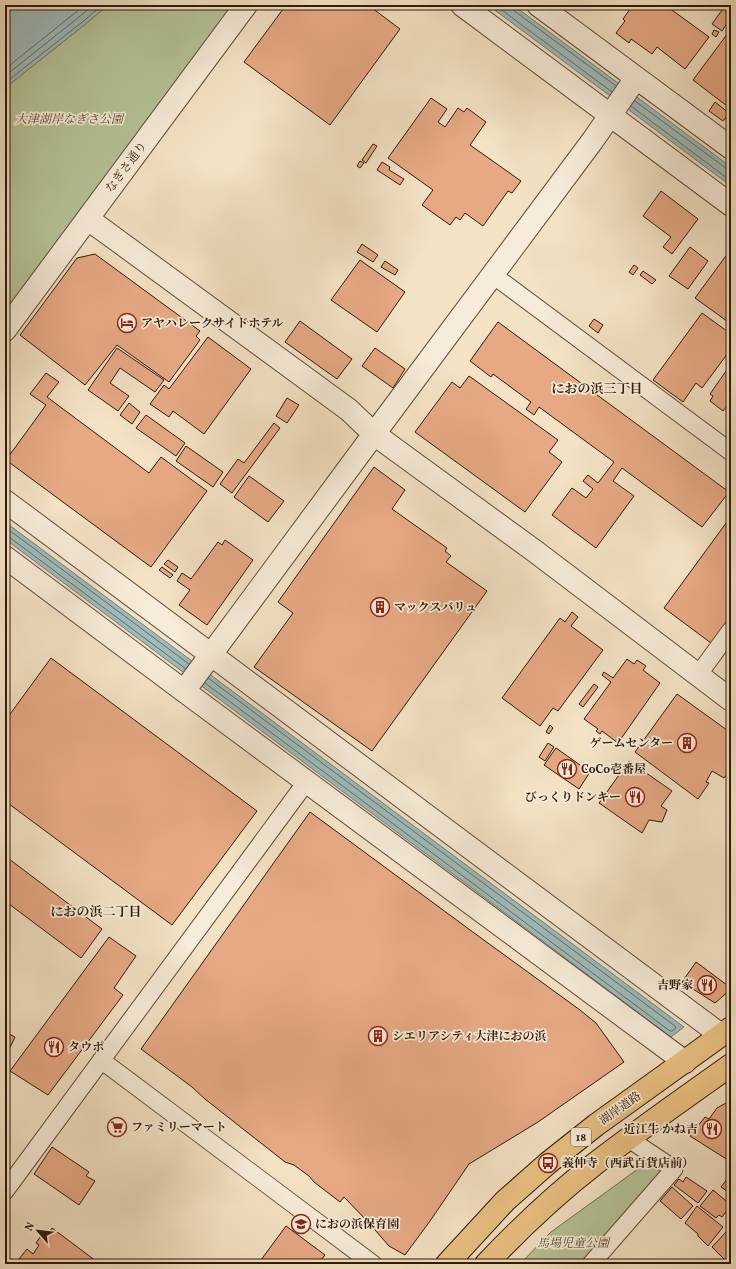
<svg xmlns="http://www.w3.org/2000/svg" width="736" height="1269" font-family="Vollkorn,'Noto Serif JP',serif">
<rect width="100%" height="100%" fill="#f3e2c4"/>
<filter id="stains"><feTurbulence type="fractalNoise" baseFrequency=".005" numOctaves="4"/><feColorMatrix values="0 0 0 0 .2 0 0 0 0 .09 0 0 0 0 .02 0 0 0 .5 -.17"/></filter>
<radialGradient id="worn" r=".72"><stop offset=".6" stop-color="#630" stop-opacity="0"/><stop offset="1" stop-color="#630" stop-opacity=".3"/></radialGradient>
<!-- green -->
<path fill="#b5c499" stroke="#726f52" d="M108 5H233L5 313V88L88 22Z
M649 1161 666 1170 583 1264H520L551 1232Z"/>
<!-- water -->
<path fill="#9dbcbc" stroke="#717b75" d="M5 5H108L88 22 5 88Z
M488 5H513L731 167V186Z
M5 522 684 1027 671 1037 5 539Z"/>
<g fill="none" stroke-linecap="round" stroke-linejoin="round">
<!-- shore -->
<path stroke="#666b63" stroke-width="1" d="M495 5 612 92
M511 5 513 10 616 86
M5 69 85 5
M5 76 94 5
M5 83 86 19 102 5
M635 101 727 169 731 170
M631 106 731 181
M5 527 189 664
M5 536 9 537 186 669
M205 683 670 1031H672L676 1028 675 1026 208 678"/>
</g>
<!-- building -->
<path fill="#e6a984" stroke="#301a0a" d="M286 5H368L400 29 330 125 244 62Z
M633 5H665L709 37 685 69 657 47 652 54 631 39 629 43 616 33 625 21 623 19Z
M725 6 731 10V17L722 31 712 24Z
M731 29V109L693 80Z
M714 30 719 32 716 37 712 34Z
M431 98 447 109 438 122 445 127 458 108 464 112 467 108 486 122 470 145 521 181 512 193 508 191 483 226 465 213 460 220 456 217 450 225 422 205 433 190 388 158Z
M715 102 729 113 723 121 709 111Z
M373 144 377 146 366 163 362 160Z
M360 161 364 163 360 168 357 166Z
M382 162 390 167 389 170 404 179 400 185 377 170Z
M661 191 698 219 672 254 663 247 671 237 643 216Z
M362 244 378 255 373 262 357 252Z
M690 247 708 261 688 289 669 276Z
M731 249V324L695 298Z
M95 254 200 331 196 336 200 340 169 382 117 345 85 385 20 335 77 258Z
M360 260 405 292 377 332 331 300Z
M385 261 398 270 395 275 381 267Z
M634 265 638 268 633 275 629 272Z
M643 271 656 280 652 284 640 275Z
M702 313 731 334V338L728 342 731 344V349L702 388 696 383 683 402 653 380Z
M594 319 603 325 598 333 589 326Z
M300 321 352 359 337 379 285 342Z
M498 322 729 492 702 527 622 468 613 481 634 496 596 548 552 515 572 488 586 498 593 489 583 481 588 475 598 483 614 462 539 407 534 415 526 409 531 402 493 374 491 377 470 361Z
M208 337 251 369 204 434 173 411 169 417 150 404 164 385 169 389Z
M117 348 164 380 155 392 120 368 110 383 129 396 118 411 88 390Z
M375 348 405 369 393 388 362 366Z
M731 364V409L727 406 723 411 710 401 713 396 710 394Z
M46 373 59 382 47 397 149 473 161 457 207 491 151 567 6 460 46 405 30 394Z
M469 376 558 440 549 452 562 462 525 512 415 432 452 382 460 388Z
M287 398 299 405 287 423 276 416Z
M129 403 140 412 132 424 120 415Z
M146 415 185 443 176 456 136 428Z
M274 423 280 428 232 493 220 484 238 459 244 463Z
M186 446 223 472 213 487 176 461Z
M374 467 405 490 392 509 447 548 445 551 451 556 446 562 487 591 372 751 254 667 293 613 278 602Z
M249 476 284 501 268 522 234 497Z
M729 519 731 520V615L711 643 664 608Z
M225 540 253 560 207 625 179 605 190 590 177 581 182 573 191 579 218 542 222 545Z
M168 560 178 567 175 572 164 564Z
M162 567 173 575 170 578 159 570Z
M572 612 578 617 571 626 603 650 558 711 553 708 540 726 502 698 560 618 565 622Z
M51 658 257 811 172 925 5 801V721Z
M627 659 634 664 637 660 646 666 643 670 660 683 618 743 602 731 600 734 596 731 598 729 584 719 611 682 602 675 604 672 613 678Z
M594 684 598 687 583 707 579 704Z
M677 694 731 733V769L724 778 712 771 706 782 709 783 698 799 635 752Z
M550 725 553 728 549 734 546 732Z
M548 743 554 747 545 761 539 757Z
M556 748 590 772 579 789 544 765Z
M629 761 672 791 661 806 667 810 662 822 649 820 642 833 599 803Z
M310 812 481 938 580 1010 596 1023 624 1062 538 1122 469 1164 430 1221 405 1255 389 1246 369 1223 344 1197 340 1202 314 1182 309 1176 294 1165 285 1162 205 1099 192 1087 141 1049Z
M5 856 102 929 81 958 5 901Z
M109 937 136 956 114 988 123 995 48 1095 10 1071Z
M696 962 731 988V989L715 1003 682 982Z
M5 1032 15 1037 5 1058Z
M726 1103 731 1107V1162L690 1136 705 1117 709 1119 717 1108Z
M52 1147 89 1172 86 1176 95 1181 79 1205 34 1174Z
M731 1174V1194L721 1187Z
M686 1177 707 1191 698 1203 674 1185 679 1179 683 1182Z
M672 1187 693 1206 681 1219 660 1201Z
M713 1190 731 1205 722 1217 719 1215 716 1218 700 1206Z
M697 1206 723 1227 708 1246 698 1236V1234L685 1223Z
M286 1226 325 1255 318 1264H258Z
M52 1228 100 1264H26L19 1259 27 1249 33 1254 39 1245 36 1243 45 1230 49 1233Z
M727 1231 731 1236V1264H729L712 1247Z"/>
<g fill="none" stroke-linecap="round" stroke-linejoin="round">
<!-- minor casing -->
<g stroke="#614c38" stroke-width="19">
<path id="minor" d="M493 275 731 452
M698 675 731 630
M101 1060 373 1264
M5 1191 307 781
M591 1264 674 1169 629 1139"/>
</g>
<!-- tertiary casing -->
<g stroke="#614c38" stroke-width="24">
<path id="tertiary" d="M462 5 731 205
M538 5 731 148
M88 219 349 410 374 434 536 552 731 700
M5 330 246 5
M5 501 721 1035
M5 557 184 691 685 1062
M184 691 374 434 593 140 636 78"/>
</g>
<!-- primary casing -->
<g stroke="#301a0a" stroke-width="24">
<path id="primary" d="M447 1264 505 1201 548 1163 596 1125 731 1028
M486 1264C520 1228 556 1194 596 1163 640 1129 686 1097 731 1065"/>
</g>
<!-- minor -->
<use href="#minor" stroke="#f7ecd9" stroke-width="17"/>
<!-- tertiary -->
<use href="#tertiary" stroke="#f7ecd9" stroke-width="22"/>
<!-- primary -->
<use href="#primary" stroke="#eac182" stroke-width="22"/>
</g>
<!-- icons -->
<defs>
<g id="hotel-ring" transform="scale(1)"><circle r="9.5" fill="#f7ecd9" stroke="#8f2418" stroke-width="1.5"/><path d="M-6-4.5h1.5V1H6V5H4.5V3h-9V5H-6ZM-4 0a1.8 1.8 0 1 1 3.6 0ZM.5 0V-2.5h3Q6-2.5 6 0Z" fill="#8f2418"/></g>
<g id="building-ring" transform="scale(1)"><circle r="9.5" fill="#f7ecd9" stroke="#8f2418" stroke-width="1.5"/><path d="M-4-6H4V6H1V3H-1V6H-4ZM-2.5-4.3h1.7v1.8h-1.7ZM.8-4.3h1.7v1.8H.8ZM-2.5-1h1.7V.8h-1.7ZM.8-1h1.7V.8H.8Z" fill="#8f2418"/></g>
<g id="restaurant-ring" transform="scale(1)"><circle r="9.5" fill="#f7ecd9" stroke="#8f2418" stroke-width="1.5"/><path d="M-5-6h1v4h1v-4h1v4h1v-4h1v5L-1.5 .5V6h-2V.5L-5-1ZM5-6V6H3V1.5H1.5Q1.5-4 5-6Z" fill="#8f2418"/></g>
<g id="supermarket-ring" transform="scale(1)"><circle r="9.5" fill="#f7ecd9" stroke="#8f2418" stroke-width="1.5"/><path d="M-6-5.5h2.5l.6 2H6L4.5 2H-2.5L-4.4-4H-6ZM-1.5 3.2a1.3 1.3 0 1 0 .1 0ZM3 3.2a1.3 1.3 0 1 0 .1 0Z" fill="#8f2418"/></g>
<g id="bus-ring" transform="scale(1)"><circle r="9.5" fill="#f7ecd9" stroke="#8f2418" stroke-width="1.5"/><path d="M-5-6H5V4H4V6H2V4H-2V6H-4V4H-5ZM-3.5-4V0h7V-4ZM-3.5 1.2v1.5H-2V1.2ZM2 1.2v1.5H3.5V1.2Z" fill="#8f2418"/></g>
<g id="school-ring" transform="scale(1)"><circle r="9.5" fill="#f7ecd9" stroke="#8f2418" stroke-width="1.5"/><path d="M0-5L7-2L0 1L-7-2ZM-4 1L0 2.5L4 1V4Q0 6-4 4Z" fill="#8f2418"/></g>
</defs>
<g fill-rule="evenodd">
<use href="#hotel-ring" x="127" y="323"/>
<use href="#building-ring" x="380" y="607"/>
<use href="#building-ring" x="687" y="743"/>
<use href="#restaurant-ring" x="567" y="769"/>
<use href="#restaurant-ring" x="635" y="797"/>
<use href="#restaurant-ring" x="707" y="985"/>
<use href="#building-ring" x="378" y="1036"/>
<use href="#restaurant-ring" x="54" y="1047"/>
<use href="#supermarket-ring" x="117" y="1127"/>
<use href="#restaurant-ring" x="712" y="1129"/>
<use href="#bus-ring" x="548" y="1163"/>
<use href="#school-ring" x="301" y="1224"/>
</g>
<g text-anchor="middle" stroke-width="3.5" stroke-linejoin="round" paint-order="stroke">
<!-- shield labels -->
<rect fill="#f7ecd9" stroke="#6c5948" stroke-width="1" x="571" y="1128" width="20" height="18" rx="3"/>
<g font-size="11" font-weight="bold" fill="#301a0a">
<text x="581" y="1141">18</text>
</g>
<!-- park labels -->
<g font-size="12" font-style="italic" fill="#584d35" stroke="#f7ecd9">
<text x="69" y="123">大津湖岸なぎさ公園</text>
<text x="573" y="1247">馬場児童公園</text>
</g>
<!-- street labels -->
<g font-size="12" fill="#301a0a" stroke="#f7ecd9">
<text transform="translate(126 167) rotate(-53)" y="4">なぎさ通り</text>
<text transform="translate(620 1108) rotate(-35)" y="4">湖岸道路</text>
</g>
<!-- poi labels -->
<g font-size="12" font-weight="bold" fill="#301a0a" stroke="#f7ecd9" text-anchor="start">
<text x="141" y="327">アヤハレークサイドホテル</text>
<text x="394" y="611">マックスバリュ</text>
<text x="673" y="747" text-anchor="end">ゲームセンター</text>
<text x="581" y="773">CoCo壱番屋</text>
<text x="621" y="801" text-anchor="end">びっくりドンキー</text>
<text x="693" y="989" text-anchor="end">吉野家</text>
<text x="392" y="1040">シエリアシティ大津におの浜</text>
<text x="68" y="1051">タウポ</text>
<text x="131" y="1131">ファミリーマート</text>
<text x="698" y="1133" text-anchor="end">近江牛 かね吉</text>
<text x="562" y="1167">義仲寺（西武百貨店前）</text>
<text x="315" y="1228">におの浜保育園</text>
</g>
<!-- neighbourhood labels -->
<g font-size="13" font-weight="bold" fill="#301a0a" stroke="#f7ecd9">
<text x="597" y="393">におの浜三丁目</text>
<text x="96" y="916">におの浜二丁目</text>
</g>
</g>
<!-- margin -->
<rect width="736" height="1269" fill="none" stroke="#f3e2c4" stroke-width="20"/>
<rect x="6" y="6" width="724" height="1257" fill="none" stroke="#301a0a" stroke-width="2"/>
<rect x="10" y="10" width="716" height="1249" fill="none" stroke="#301a0a"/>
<!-- north arrow -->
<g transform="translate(38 1231) rotate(298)" stroke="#f7ecd9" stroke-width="3" paint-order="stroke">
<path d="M0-3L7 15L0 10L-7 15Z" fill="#301a0a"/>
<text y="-6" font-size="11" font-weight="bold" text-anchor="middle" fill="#301a0a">N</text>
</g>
<rect width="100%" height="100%" filter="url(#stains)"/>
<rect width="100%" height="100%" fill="url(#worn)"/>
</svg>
